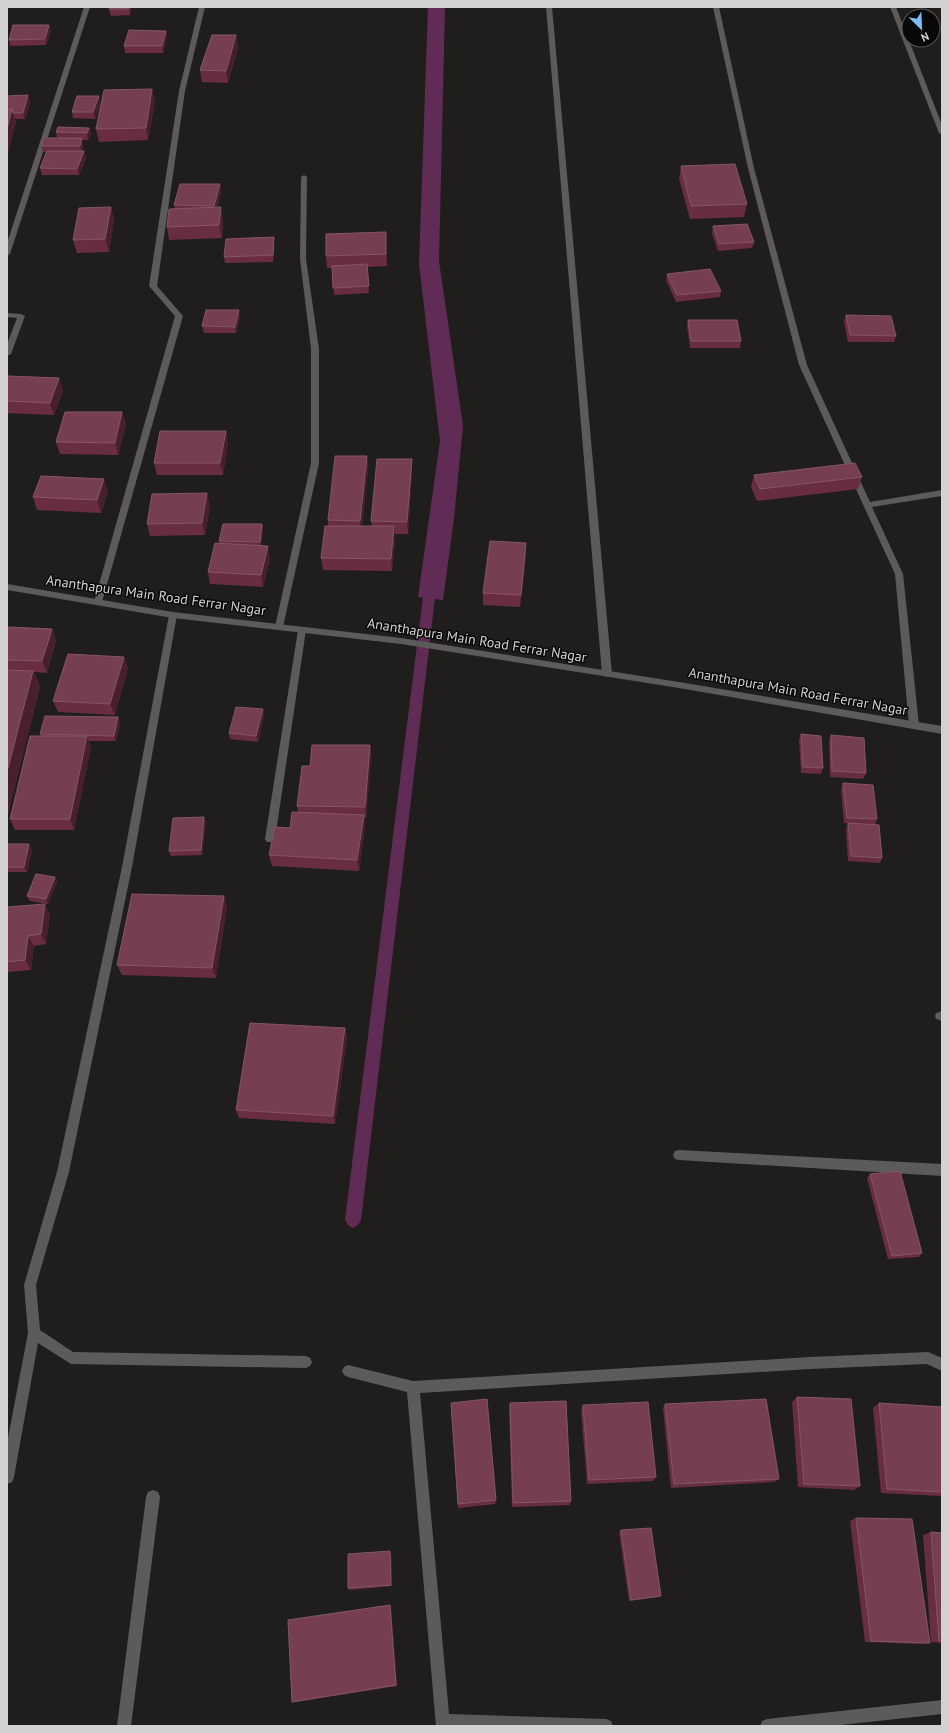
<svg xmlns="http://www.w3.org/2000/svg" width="949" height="1733" font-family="'PT Sans',sans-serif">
<rect width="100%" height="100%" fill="#201e1d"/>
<!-- water -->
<path fill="#602c56" d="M428 7H445L439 261 463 426 454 518 443 600 418 597 440 441 419 264Z"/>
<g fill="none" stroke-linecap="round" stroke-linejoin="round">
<!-- stream -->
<path fill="#602c56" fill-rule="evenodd" d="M431 577 435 578 437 581 361 1220 358 1225 353 1228 348 1225 345 1220 425 581 427 578Z"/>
<!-- minor -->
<path fill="#5c5b5a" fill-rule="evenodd" d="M84 7H90L10 254 7 256V243Z
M199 7H205L185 91 157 286 183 316 102 602 98 605 94 602 175 316 149 286 179 91Z
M546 7H552L612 674 607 677 602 674Z
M713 7H719L754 168 807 365 870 502 942 490V496L872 507 903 574 919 725 914 729 909 725 895 574 799 365 748 168Z
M890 7H896L942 125V135L939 133Z
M304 175 307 177 306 259 319 349V463L283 627 279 630 275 627 311 463V349L300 259 301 177Z
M7 313 21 314 25 316 11 354 7 356V344L17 318 7 317Z
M173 612 177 615 132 867 69 1172 36 1285 40 1330 73 1352 306 1356 310 1358 312 1362 310 1366 306 1368 71 1364 38 1343 14 1477 12 1482 7 1484V1443L28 1333 24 1285 57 1172 122 867 169 615Z
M302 627 306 630 275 839 273 842H267L265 839 298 630Z
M942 1011V1021L936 1019 935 1016 936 1013Z
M679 1150 942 1164V1176L679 1160 675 1159 673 1155 675 1151Z
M928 1352 942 1358V1371L927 1364 810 1369 420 1393 449 1714 606 1719 611 1721 613 1726H436L407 1392 348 1377 344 1375 342 1371 344 1367 348 1365 413 1381 810 1357Z
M153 1490 158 1492 160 1497 131 1726H117L146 1497 148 1492Z
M942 1700V1714L832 1726H760L762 1721 767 1719Z"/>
<!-- tertiary -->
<path fill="#5c5b5a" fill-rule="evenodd" d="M7 584 173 612 401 638 679 682 942 726V734L679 688 401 644 173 618 7 590Z"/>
</g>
<!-- wall -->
<path fill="#692d40" d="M110 7 131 9 130 15 111 16 109 9Z
M49 25 51 31 46 45 10 46 9 40Z
M166 31 167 37 163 53H125L124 46Z
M236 35 238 48 228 83 202 82 200 70Z
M152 89 155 101 148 140 99 142 96 129Z
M28 95 30 102 25 119H15L16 122 8 153H7V96Z
M100 103 95 119 73 118 72 112Z
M89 128 91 134 88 140H82L83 144 82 151H84L86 158 79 175H42L40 168 46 152H43L41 146 57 138 56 132Z
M681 166 747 204 744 217 690 219 679 179Z
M221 191 217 207 223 220 222 238 169 240 167 227 175 208 174 205Z
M111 207 114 220 109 252 77 253 73 240Z
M713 226 754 242 752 248 718 251 712 233Z
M274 244 273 262 225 263 224 257Z
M386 245 387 266 367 267 369 293 334 295 332 268H327L326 256Z
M667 274 721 291 720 297 676 302 666 280Z
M846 315 896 336 894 342H848L844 322Z
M240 317 236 333H204L202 326Z
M688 320 741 341 740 348H690L687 326Z
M7 376 59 378 63 391 54 415 7 413Z
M122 412 126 424 118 455 60 454 56 442Z
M226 431 228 444 223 475H157L154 463Z
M367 456 368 469 362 526H372L371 521 412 459V471L408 534H394L395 539 392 571 323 570 321 558 328 526V520Z
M754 475 862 477 858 489 757 501 751 487Z
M108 491 101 513 37 510 33 497Z
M210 506 205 535 150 536 147 524Z
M262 524 263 531 261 546 270 558 263 587 210 584 208 572 220 544 219 541Z
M526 543V555L520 607 483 605V593Z
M7 627 52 629 56 641 47 673 34 672 40 687 7 818Z
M124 657 128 668 115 715 58 712 53 701Z
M264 715 258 742 230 739 229 733Z
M120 723 116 741H89L91 747 74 830H15L10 819 40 736V734Z
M801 734 823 768 821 774 801 773 799 740Z
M831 735 866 773 863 779 830 777 829 741Z
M370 745 371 757 366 818H364L365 826 359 871 272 866 269 855 290 828 298 812 297 806 310 766Z
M843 783 877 819 875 825 882 858 880 863 848 861 846 829 848 823H844L841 789Z
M204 817 206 823 202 855 171 856 169 851Z
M7 844 32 850 27 872H7Z
M55 877 57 882 48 904 30 901 27 896Z
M224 896 227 906 216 978 122 975 117 965Z
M7 907 50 914 46 944 34 946 31 970 7 972Z
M345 1028 347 1038 335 1124 239 1118 236 1110Z
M870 1174 922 1253 919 1257 888 1259 867 1178Z
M797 1397 860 1486 854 1490 798 1487 792 1402Z
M451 1403 496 1500 495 1504 458 1508Z
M510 1403 571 1501 570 1505 512 1507 509 1408Z
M879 1403 942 1407V1496L881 1493 873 1408Z
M665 1404 779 1479 774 1482 671 1488 663 1408Z
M583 1405 656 1477 653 1481 587 1484 581 1410Z
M856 1518 930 1643 923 1644 865 1642 850 1521Z
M621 1530 661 1596 659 1597 629 1601 619 1532Z
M931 1532 942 1533V1643L931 1642 923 1535Z
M391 1552 392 1586 349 1590 348 1588Z
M390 1605 391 1607 397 1686 295 1702H292Z"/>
<!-- shaded-wall -->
<path fill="#47202b" d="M129 7H131V9L130 15Z
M49 25 51 31 46 45 45 39Z
M166 31 167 37 163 53 162 46Z
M236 35 238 48 228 83 226 71Z
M152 89 155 101 148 140 146 128Z
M28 95 30 102 25 119 23 113Z
M99 96 100 103 95 119 93 112Z
M12 109 16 122 8 153 7 150V129Z
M89 128 91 134 88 140 87 133Z
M82 138 83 144 81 152 80 146Z
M84 151 86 158 79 175 77 169Z
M220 184 221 191 215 212 214 206Z
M111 207 114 220 109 252 105 239Z
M221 207 223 220 222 238 219 225Z
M239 310 240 317 236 333 235 327Z
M59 378 63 391 54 415 50 403Z
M122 412 126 424 118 455 115 443Z
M226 431 228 444 223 475 220 463Z
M367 456 368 469 361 533 360 521Z
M412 459V471L408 534 407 522Z
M104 479 108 491 101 513 97 500Z
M207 493 210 506 205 535 202 523Z
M262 524 263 531 261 548 260 542Z
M394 526 395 539 392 571 391 559Z
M526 543V555L520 607 521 595Z
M268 546 270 558 263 587 261 575Z
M52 629 56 641 47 673 42 661Z
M124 657 128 668 115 715 110 704Z
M33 671 40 687 7 818V772Z
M263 709 264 715 258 742 256 736Z
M118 717 120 723 116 741 114 736Z
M87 736 91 747 74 830 70 819Z
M370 745 371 757 366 818 365 807Z
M364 815 365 826 359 871 357 860Z
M204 817 206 823 202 855 201 850Z
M29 844 32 850 27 872 24 867Z
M55 877 57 882 48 904 46 899Z
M224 896 227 906 216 978 212 968Z
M45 904 50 914 46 944 41 934Z
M28 936 34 946 31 970 25 960Z
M345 1028 347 1038 335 1124 333 1116Z
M390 1551 391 1552 392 1586 391 1585Z
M390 1605 391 1607 397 1686 396 1685Z"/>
<!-- building -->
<path fill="#753f50" stroke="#845664" d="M110 7H129V9H109Z
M13 25H49L45 39 9 40Z
M129 30 166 31 162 46H124Z
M212 35H236L226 71 200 70Z
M152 89 146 128 96 129 104 90Z
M28 95 23 113H13L12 109 7 110V96Z
M77 96H99L93 112H72Z
M12 109 7 129V110Z
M58 127 89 128 87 133 56 132Z
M44 138H82L80 146H41Z
M47 151H84L77 169 40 168Z
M735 164 747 204 691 206 681 166Z
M180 184H220L214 206 174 205Z
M111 207 105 239 73 240 79 208Z
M221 207 219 225 167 227 169 209Z
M747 224 754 242 719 244 713 226Z
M386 232V254L326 256V234Z
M274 237 273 255 224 257 226 239Z
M367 264 369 286 333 288 332 266Z
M710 269 721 291 677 295 667 274Z
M206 310H239L235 327 202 326Z
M846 315 891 316 896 336 850 335Z
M688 320H737L741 341H691Z
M7 376 59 378 50 403 7 401Z
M65 412H122L115 443 56 442Z
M160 431H226L220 463H154Z
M335 456H367L360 521 328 520Z
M377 459H412L407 522 371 521Z
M855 463 862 477 760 489 754 475Z
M41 476 104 479 97 500 33 497Z
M207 493 202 523 147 524 152 494Z
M223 524H262L260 542 219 541Z
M325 526H394L391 559 321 558Z
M490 541 526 543 521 595 483 593Z
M215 543 268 546 261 575 208 572Z
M7 627 52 629 42 661 7 660Z
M68 654 124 657 110 704 53 701Z
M7 670 33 671 7 772Z
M236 707 263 709 256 736 229 733Z
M45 716 118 717 114 736 40 734Z
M801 734 821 736 823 768 803 767Z
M831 735 864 738 866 773 832 771Z
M30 736H87L70 819H10Z
M312 745H370L365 807 297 806 302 766H310Z
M843 783 873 785 877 819 847 818Z
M292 812 364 815 357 860 269 855 275 827 290 828Z
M204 817 201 850 169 851 173 818Z
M848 823 879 825 882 858 851 856Z
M7 844H29L24 867H7Z
M36 874 55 877 46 899 27 896Z
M132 894 224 896 212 968 117 965Z
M45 904 41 934 28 936 25 960 7 962V907Z
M250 1023 345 1028 333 1116 236 1110Z
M900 1171 922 1253 892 1256 870 1174Z
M797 1397 851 1399 860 1486 804 1484Z
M487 1399 496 1500 458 1504 451 1403Z
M766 1399 779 1479 674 1484 665 1404Z
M566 1401 571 1501 513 1503 510 1403Z
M648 1402 656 1477 589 1480 583 1405Z
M879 1403 942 1407V1492L887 1489Z
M856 1518 912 1519 930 1643 871 1641Z
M651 1528 661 1596 631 1600 621 1530Z
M931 1532 942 1533V1641H939Z
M390 1551 391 1585 348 1588V1554Z
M390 1605 396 1685 292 1702 288 1620Z"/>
<g text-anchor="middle" stroke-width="3" stroke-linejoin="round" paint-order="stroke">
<!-- street labels -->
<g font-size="14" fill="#d4d2d1" stroke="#090808">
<text transform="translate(156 595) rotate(8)" y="5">Ananthapura Main Road Ferrar Nagar</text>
<text transform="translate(477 640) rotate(9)" y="5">Ananthapura Main Road Ferrar Nagar</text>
<text transform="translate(798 691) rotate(10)" y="5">Ananthapura Main Road Ferrar Nagar</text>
</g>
</g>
<!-- border -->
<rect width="949" height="1733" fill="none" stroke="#d4d2d1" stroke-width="16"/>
<!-- north arrow -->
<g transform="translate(921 28) rotate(156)"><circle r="19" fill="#090808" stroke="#5a5958"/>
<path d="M0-3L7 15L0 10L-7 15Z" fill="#7dbef9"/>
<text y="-6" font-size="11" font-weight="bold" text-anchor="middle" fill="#d4d2d1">N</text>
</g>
</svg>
